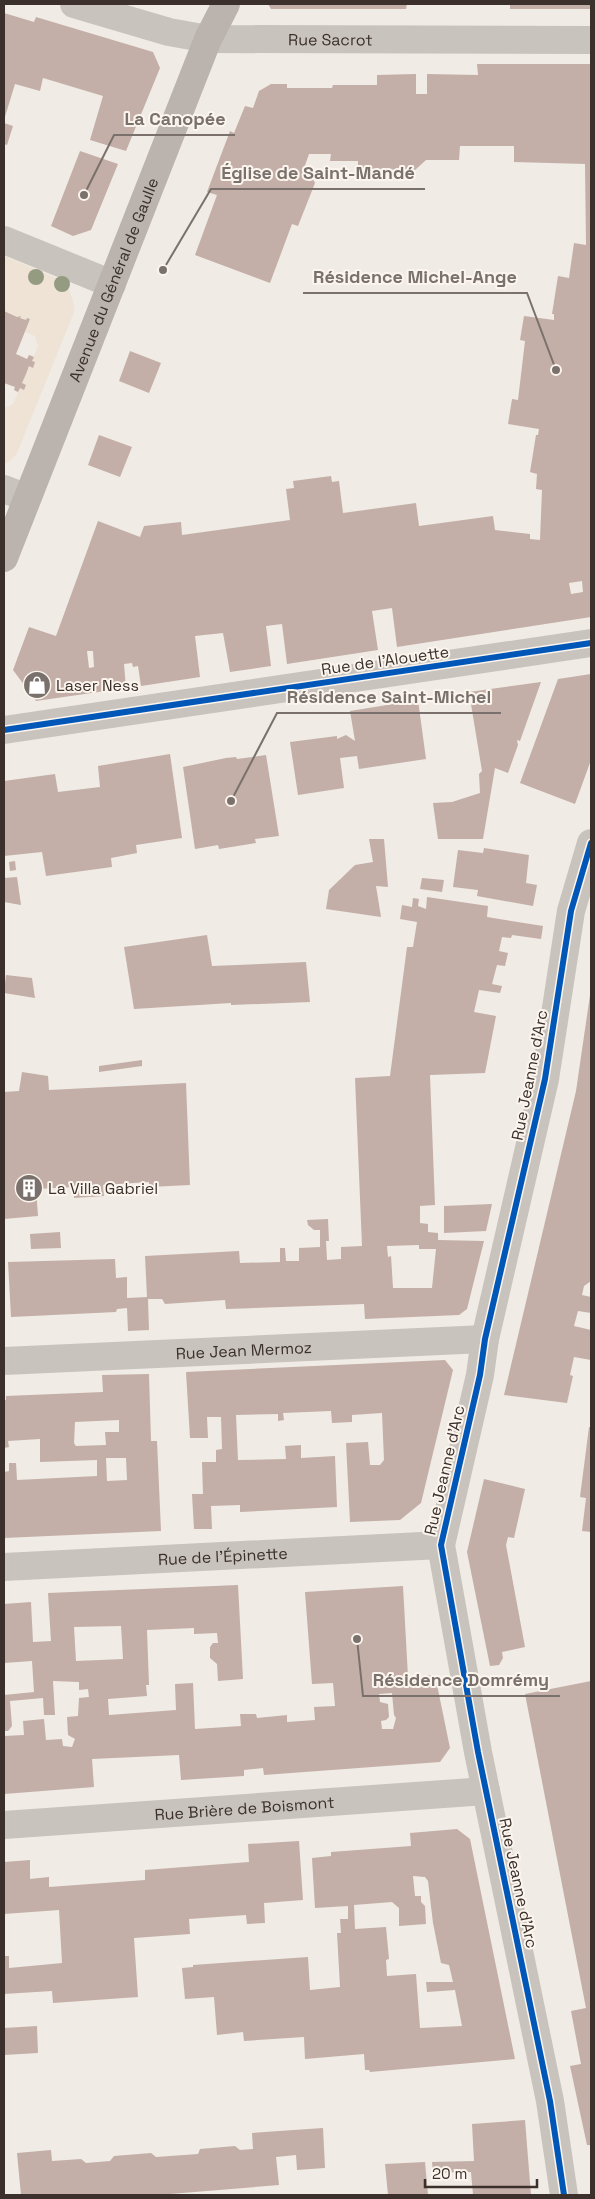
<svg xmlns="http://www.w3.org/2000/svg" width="595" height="2199" font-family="'Space Grotesk',sans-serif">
<rect width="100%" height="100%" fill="#f0ebe5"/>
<!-- plaza -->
<path fill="#eee3d5" d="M4 256 59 279 69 289 73 302 74 312 17 453 10 461 4 464V408L13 404 20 388 24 390 22 383 29 366 33 367 35 362 32 361 38 346 35 336 25 332 30 319 27 318 26 320 20 318 21 316 17 317 4 311Z"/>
<!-- building -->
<path fill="#c3afa7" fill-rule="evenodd" d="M268 4H407L406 9H271Z
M510 4H591V9H510Z
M4 13 34 22 36 17 153 52 160 68 126 151 90 140 103 96 43 78 40 91 15 84 4 120Z
M477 64H591V617L397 647 392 608 372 611 378 650 287 664 282 624 266 626 271 666 230 672 223 633 195 636 200 677 141 686 138 666 133 667 132 663 124 664 126 688 36 701 13 670 29 627 56 636 98 521 140 537 144 526 181 522 182 535 290 520 286 489 294 488 293 481 331 476 332 482 339 481 343 513 416 503 419 526 493 516 495 530 530 534V539L540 540 542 490 536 489 537 474 530 472 536 435H538L539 429 508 424 512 399 518 400 525 341 520 340 524 316 554 320V314H552L558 276 569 278 574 243 586 245 585 164 514 162V146H460L459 160H426L415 170 358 169V161H330L331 154H309L303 171 310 174 315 183 298 226 292 224 270 283 195 255 217 195 207 192 230 131 234 133 245 106 253 108 259 91 271 84H287V88H332L333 85H377V75L416 74V94H427V74L478 75ZM582 581 583 592 571 594 569 583ZM87 651H93L94 667 89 668Z
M4 123 13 126 7 145 4 144Z
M80 151 118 164 91 230 73 236 51 226Z
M4 311 17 317 21 316 20 318 26 320 27 318 30 319 16 354 27 359 29 355 34 357 32 361 35 362 33 368 29 366 26 374 22 383 26 385 24 390 20 388 18 392 14 390 15 387 4 383Z
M130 351 161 363 149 393 119 381Z
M99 435 132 447 120 477 88 465Z
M591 674V760L575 804 520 783 558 679Z
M541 682 520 741 517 740 518 745 508 773 495 768 483 839H438L433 803 452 802 480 793 479 774 482 771 469 692Z
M418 700 426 759 359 769 357 756 340 758 344 788 298 795 290 742 337 736V739L346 735 355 741 350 711Z
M170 754 182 838 136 845 137 853 111 858 112 867 46 876 42 852 4 856V781L55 774 58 792 100 787 98 766Z
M266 755 279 836 255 839 256 843 219 849 218 845 195 849 183 767 226 758 236 757 237 759Z
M369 839H384L388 887 376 886 381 917 326 909 329 890 355 865 373 862Z
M484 848 529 855 526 883 537 885 533 906 477 896 478 890 453 887 458 850 483 853Z
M15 861 16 870 10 871 9 862Z
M17 877 21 905 4 902V878Z
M422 878 444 880 442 892 420 889Z
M427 897 488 906 487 917 543 926 541 939 512 935 511 938 502 937 499 951 508 953 505 966 497 965 492 984 502 986 500 993 479 990 474 1012 496 1016 485 1073 430 1075 435 1205 420 1206V1223L428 1224V1232L438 1233V1240L484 1241 467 1309 459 1315 365 1319 364 1304 226 1309 225 1300 165 1304 162 1299H148L149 1330 128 1331 127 1308 117 1309 116 1312 11 1317 8 1262 115 1259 116 1278 127 1277V1298L147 1297 145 1256 239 1251 240 1263 280 1262V1248H285L286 1261H299V1248L320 1247V1230H314L308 1225 307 1220 328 1219 329 1241H326L327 1260 341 1259V1247L362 1246 355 1078 390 1076 407 947H413L417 922 400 919 402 905 412 907 413 898 419 899 418 906 426 909ZM419 1245V1249H436L432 1288H393L391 1256 388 1257 387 1246Z
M207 935 212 966 306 962 310 1002 231 1005V1003L134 1009 124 947Z
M6 975 32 978 35 998 4 993Z
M590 995 591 1281 584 1286 582 1295 591 1297V1313L578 1311 574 1326 591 1330V1360L574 1357 570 1375 573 1376 567 1403 504 1395 576 1091Z
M142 1060V1066L99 1072V1066Z
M22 1072 48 1076 49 1090 186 1083 190 1185 149 1187V1182L103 1185 104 1196 74 1198V1187L36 1189 38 1216 4 1219V1092L19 1091Z
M492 1204 486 1231 444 1233V1206Z
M60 1232 61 1248 31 1249 30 1234Z
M445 1360 453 1370 421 1503 400 1520 350 1522 346 1443 368 1442 370 1465H380L384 1460 382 1413 352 1415V1422L332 1423 331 1411 283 1413 284 1420 278 1421V1414L236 1415 238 1460 286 1459 285 1446 301 1445V1458L335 1456 337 1507 240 1512V1505L211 1506 212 1529H194L192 1494H203L202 1462H216V1450L222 1449 221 1417H207L208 1438H190L186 1372Z
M149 1374 151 1441H157L161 1531 4 1538V1472L9 1471V1463H16L17 1480 97 1476V1460L40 1462V1439L8 1441 9 1447 4 1448V1400H6V1396L103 1392 102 1375ZM119 1420V1432H105L106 1445 76 1446 74 1443 75 1422ZM106 1458H126L127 1480 107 1481Z
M589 1427H591V1532L582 1531 586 1498 580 1497Z
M484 1479 525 1489 514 1538 508 1537 506 1545 525 1647 502 1652 503 1658 499 1665 490 1666 467 1552Z
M238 1585 243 1679 218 1681 217 1664 210 1658V1647L213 1643H218L217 1633 194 1634V1628L147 1630 149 1685H146L147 1696 108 1699 109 1715 176 1710 175 1684 193 1683 195 1729 241 1726 240 1714H256L257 1718 287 1715V1722L315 1720 314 1707 335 1706 333 1683 312 1684 305 1592 403 1586 408 1677 435 1675 450 1748 440 1762 264 1775 263 1768 244 1770V1776L181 1780 179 1755 92 1759 94 1787 4 1794V1736L24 1735 23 1721 44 1719 46 1740 62 1739 63 1746 72 1747 75 1739 68 1735 67 1717 78 1716 79 1698 89 1697 88 1689 79 1690V1682L53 1681 55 1715H44L43 1698 10 1701 12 1726 8 1731H4V1695L34 1692 32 1661 4 1663V1604L31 1602 33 1642 51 1641 48 1593ZM121 1626 123 1659 76 1661 74 1627ZM392 1693 394 1715 396 1718 393 1729H382L381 1721 386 1720 389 1717 388 1704 380 1702 379 1694Z
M591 1681V2145H587L570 2066 581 2064 571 2011 586 2008 525 1694Z
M457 1829 470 1839 515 2059 370 2072 369 2070H365L364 2054 305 2059 304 2037 244 2041 243 2032 217 2035 214 1997 185 1999 182 1968 193 1967V1965L308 1957 310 1990 340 1987 337 1933H341L340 1919H348V1906L315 1908 312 1858 331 1856V1852L411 1846 410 1833ZM413 1876 425 1877 428 1881 433 1923 441 1963 449 1965 453 1982H426L427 1992 455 1990 462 2026 420 2028 416 1974 387 1976 386 1960 389 1959 386 1927 355 1929 354 1905 392 1902 399 1908V1926L426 1924 425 1906 421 1902V1896H415Z
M299 1841 303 1900 264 1903 265 1923 247 1924 246 1915 189 1919 190 1934 134 1938 138 1997 53 2003 52 1991 4 1994V1956H9V1968L62 1963 59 1910 4 1914V1862L30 1860V1879L49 1877V1887L145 1880V1870L249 1862 248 1844Z
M37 2026 38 2053 4 2055V2028Z
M525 2120 531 2195H473L471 2172 433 2173 432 2162 474 2161 472 2124Z
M323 2128 325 2168 297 2170 296 2155 276 2157 279 2185 158 2195H21L17 2153 51 2150 52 2161 81 2159 86 2163 110 2161 114 2156 151 2153 156 2157 198 2154 200 2149 235 2146 240 2150 253 2149 252 2133Z
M425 2162 428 2195H388L385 2164Z"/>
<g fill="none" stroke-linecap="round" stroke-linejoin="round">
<!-- street -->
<g stroke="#c9c3be" stroke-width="28">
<path id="s1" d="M74 4 169 32 208 39 591 40"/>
<path d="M4 240 112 284"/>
<path d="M4 489 27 498"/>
<path d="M4 730 591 643"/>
<path id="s2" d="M4 1361 485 1339"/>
<path id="s3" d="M4 1567 441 1545"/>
<path id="s4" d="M4 1825 486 1791"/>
<path d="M564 2195 550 2101 478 1752 441 1545 480 1375 485 1339 545 1079 571 911 591 843"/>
</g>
<!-- secondary -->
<path stroke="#bab3ae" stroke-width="28" id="s5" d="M4 558 208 39 226 4"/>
<!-- cycleway casing -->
<g stroke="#fbf5ee" stroke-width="9">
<path id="cycleway" d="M4 730 591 643
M564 2195 550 2101 478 1752 441 1545 480 1375 485 1339 545 1079 571 911 591 843"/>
</g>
<!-- cycleway -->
<use href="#cycleway" stroke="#0057b8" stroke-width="6"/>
</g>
<!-- trees -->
<g fill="#959b80">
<circle cx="36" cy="277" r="8"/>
<circle cx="62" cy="284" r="8"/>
</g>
<!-- icons -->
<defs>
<g id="shop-disc" transform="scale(1.4375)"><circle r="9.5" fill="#7a716c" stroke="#fbf5ee"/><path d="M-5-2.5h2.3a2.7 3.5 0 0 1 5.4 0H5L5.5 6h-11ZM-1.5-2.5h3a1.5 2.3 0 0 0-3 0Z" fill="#fff"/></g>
<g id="building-disc" transform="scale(1.4375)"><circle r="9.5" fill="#7a716c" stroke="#fbf5ee"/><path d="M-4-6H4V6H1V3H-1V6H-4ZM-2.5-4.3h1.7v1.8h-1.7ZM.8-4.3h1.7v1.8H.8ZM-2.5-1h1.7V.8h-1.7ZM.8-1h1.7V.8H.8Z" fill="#fff"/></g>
</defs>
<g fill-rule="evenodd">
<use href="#shop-disc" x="37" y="685"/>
<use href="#building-disc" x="29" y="1188"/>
</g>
<g text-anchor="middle" stroke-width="4" stroke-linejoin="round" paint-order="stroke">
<!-- street labels -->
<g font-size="16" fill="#3b302b" stroke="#fbf5ee">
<text dy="6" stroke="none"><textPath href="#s1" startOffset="261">Rue Sacrot</textPath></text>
<text dy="6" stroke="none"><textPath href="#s5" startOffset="299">Avenue du Général de Gaulle</textPath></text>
<text transform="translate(385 660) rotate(-8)" y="6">Rue de l'Alouette</text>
<text transform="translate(529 1075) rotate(-79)" y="6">Rue Jeanne d'Arc</text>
<text dy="6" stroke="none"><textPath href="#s2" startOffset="240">Rue Jean Mermoz</textPath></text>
<text transform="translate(444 1470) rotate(-77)" y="6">Rue Jeanne d'Arc</text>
<text dy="6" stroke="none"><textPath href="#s3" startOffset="219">Rue de l'Épinette</textPath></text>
<text dy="6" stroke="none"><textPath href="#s4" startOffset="241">Rue Brière de Boismont</textPath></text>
<text transform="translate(519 1883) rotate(78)" y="6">Rue Jeanne d'Arc</text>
</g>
<!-- poi labels -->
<g font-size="16" fill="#3b302b" stroke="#fbf5ee" text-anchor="start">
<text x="56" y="691">Laser Ness</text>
<text x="48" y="1194">La Villa Gabriel</text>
</g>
</g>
<!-- callouts -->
<path fill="none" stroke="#7a716c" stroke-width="2" d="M84 195L114 135H235M163 270L211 189H425M556 370L527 293H303M231 801L277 713H501M357 1639L363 1696H560"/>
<g fill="#7a716c" stroke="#fbf5ee" stroke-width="2">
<circle cx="84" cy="195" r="5"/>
<circle cx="163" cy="270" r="5"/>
<circle cx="556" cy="370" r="5"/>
<circle cx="231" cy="801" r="5"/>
<circle cx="357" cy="1639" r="5"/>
</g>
<g font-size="18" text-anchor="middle" font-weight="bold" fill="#7a716c" stroke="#fbf5ee" stroke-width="4" stroke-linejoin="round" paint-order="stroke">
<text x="175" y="125">La Canopée</text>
<text x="318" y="179">Église de Saint-Mandé</text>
<text x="415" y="283">Résidence Michel-Ange</text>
<text x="389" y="703">Résidence Saint-Michel</text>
<text x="461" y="1686">Résidence Domrémy</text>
</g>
<!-- border -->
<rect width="595" height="2199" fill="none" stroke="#3b302b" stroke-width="10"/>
<!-- scale -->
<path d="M425 2179v8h112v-8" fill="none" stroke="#3b302b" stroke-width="2.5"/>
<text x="432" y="2179" font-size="15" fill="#3b302b" stroke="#fbf5ee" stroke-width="4" paint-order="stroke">20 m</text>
</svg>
